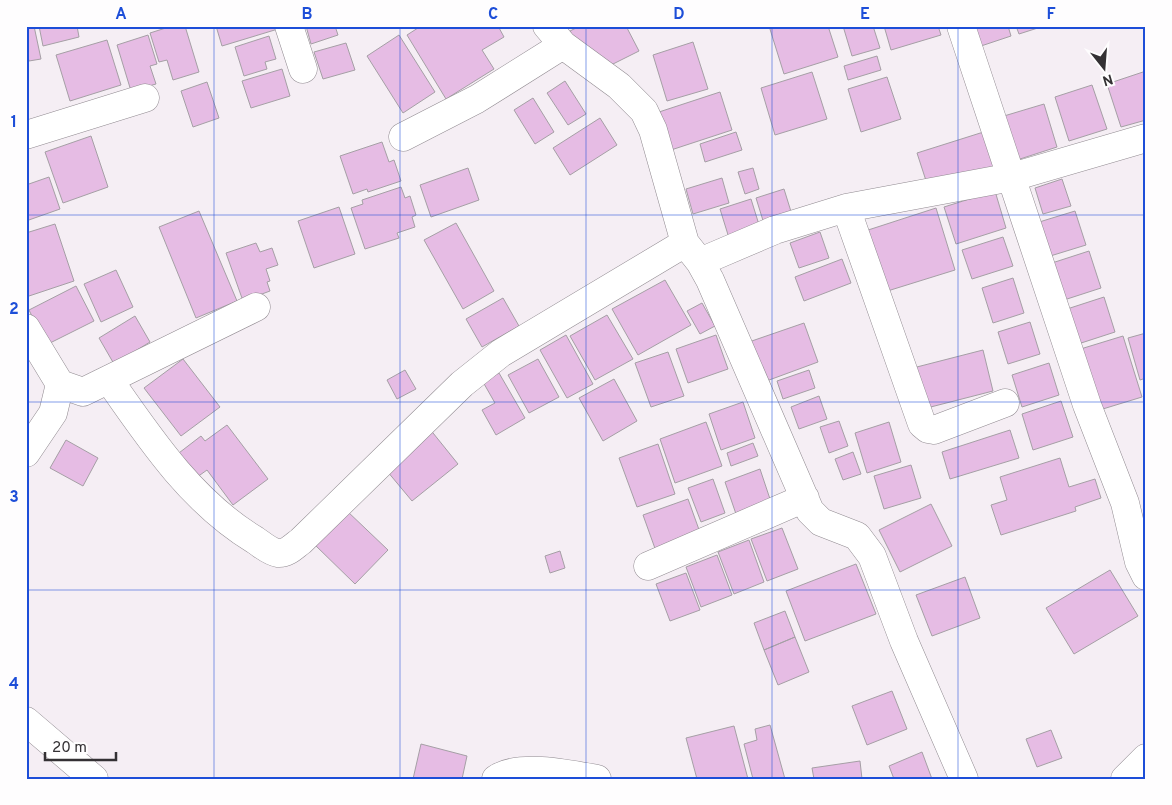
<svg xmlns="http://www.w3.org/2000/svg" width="1172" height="805" font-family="Overpass,sans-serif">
<rect width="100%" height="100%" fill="#f5eef4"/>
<!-- building -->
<path fill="#e6bce4" stroke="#a59fa5" d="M26 26H34L41 59 29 61 26 49Z
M39 26H77L79 37 43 46Z
M172 26H185L199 72 173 80 167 60 159 62 150 33Z
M216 26H277L278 29 222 46Z
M306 26H335L338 35 311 44Z
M421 26H498L504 37 482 50 494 69 446 99 407 35Z
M580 26H626L639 51 609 66 584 58 570 31Z
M769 26H828L838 57 784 74Z
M843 26H873L880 48 852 56Z
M884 26H938L941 35 891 50Z
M971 26H1008L1011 36 978 47Z
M1016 26H1044L1019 34Z
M148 35 157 64 150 66 156 84 131 91 117 45Z
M399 35 435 92 403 113 367 56Z
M269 36 276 59 265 62 267 69 244 76 235 47Z
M107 40 121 85 70 101 56 55Z
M693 42 708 89 667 101 653 55Z
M346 43 355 70 323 79 314 52Z
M877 56 881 70 848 80 844 66Z
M282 69 290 96 251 108 242 81Z
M1146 71V120L1121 127 1107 84Z
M812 72 827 119 775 135 761 88Z
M887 77 901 119 861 132 848 89Z
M565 81 586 114 568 125 547 93Z
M207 82 219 118 193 127 181 91Z
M1092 85 1107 129 1069 141 1055 97Z
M720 92 732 130 671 150 659 112Z
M533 98 554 132 535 144 514 110Z
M1044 104 1057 147 1017 160 1004 116Z
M600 118 617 145 570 175 553 148Z
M993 129 1006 169 930 193 917 153Z
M736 132 742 150 705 162 700 144Z
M91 136 108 187 63 203 45 152Z
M382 142 389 162 394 160 401 181 368 192 367 189 353 194 340 156Z
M468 168 479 200 431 217 420 185Z
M753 168 759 189 745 194 738 172Z
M49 177 60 209 26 221V185Z
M722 178 729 203 693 214 686 189Z
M1062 179 1071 206 1043 214 1035 188Z
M401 187 405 198 410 196 416 215 412 217 415 227 397 233 399 238 365 249 351 208 363 204 362 200Z
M784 189 793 218 765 227 756 198Z
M995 191 1006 228 956 244 944 207Z
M751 199 760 228 729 238 720 209Z
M339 207 355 254 314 268 298 221Z
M936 208 955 270 881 293 862 232Z
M199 211 237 301 196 318 159 227Z
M1075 211 1086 245 1047 257 1036 223Z
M456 223 494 291 463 309 424 240Z
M55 224 74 281 26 297V233Z
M820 232 829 258 799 268 790 243Z
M1003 237 1013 266 972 279 962 250Z
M256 243 260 252 272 248 278 265 266 269 270 281 267 282 270 291 243 301 226 253Z
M1089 251 1101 288 1064 300 1052 263Z
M842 259 851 283 804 301 795 277Z
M116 270 133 307 101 322 84 284Z
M1013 278 1024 313 993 323 982 288Z
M665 280 691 325 638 355 612 309Z
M76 286 94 321 46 345 29 310Z
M1104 297 1115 332 1075 345 1064 310Z
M503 298 519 326 482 347 466 319Z
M702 303 715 326 700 334 687 311Z
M607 315 633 359 595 380 570 336Z
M135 316 150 342 114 364 99 338Z
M1030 322 1040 354 1008 364 998 332Z
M804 323 818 362 761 383 746 343Z
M1146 333V378L1140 380 1128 338Z
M566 335 593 384 567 398 540 350Z
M716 335 728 369 688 383 676 349Z
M1123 336 1142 397 1093 412 1074 351Z
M983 350 993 391 919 410 909 369Z
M668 352 684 396 651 407 635 363Z
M183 359 220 407 181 436 144 388Z
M538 359 559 397 529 413 508 375Z
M1049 363 1059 395 1022 407 1012 375Z
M405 370 416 389 397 399 387 380Z
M809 370 815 388 783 399 777 381Z
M499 373 525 418 496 435 482 410 495 403 483 382Z
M614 379 637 421 603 441 579 398Z
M819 396 827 419 799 429 791 407Z
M1061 401 1073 437 1033 450 1022 414Z
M743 402 755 438 721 450 709 414Z
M839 421 848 446 829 453 820 427Z
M706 422 722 466 675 483 660 439Z
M889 422 901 462 867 473 855 433Z
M227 425 268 479 233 505 207 470 193 480 175 456 201 436 205 441Z
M429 428 458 464 412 501 382 465Z
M1010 430 1019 458 950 479 942 452Z
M66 440 98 458 83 486 50 468Z
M753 443 758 456 731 466 727 453Z
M658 444 675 494 637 507 619 458Z
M853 452 861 474 843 480 835 459Z
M1060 458 1069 487 1095 479 1101 498 1075 507 1076 511 1001 535 991 505 1007 500 1000 477Z
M911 465 921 498 884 509 874 476Z
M760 469 771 502 736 514 725 482Z
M713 479 725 513 701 522 688 488Z
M688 499 702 538 657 554 643 515Z
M931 504 952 546 900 572 879 530Z
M346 510 388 550 355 584 314 544Z
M782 528 798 569 767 581 751 539Z
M749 540 764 582 734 594 718 552Z
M560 551 565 568 550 573 545 556Z
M717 555 732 595 701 607 686 567Z
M856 564 876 614 805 641 786 591Z
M1110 570 1138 616 1074 654 1046 608Z
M686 573 700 610 670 621 656 584Z
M965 577 980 618 932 636 916 595Z
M785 611 795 637 764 650 754 623Z
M795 637 809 672 778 685 764 650Z
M892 691 907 729 867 745 852 706Z
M770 725 785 779H753L744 744 757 740 755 729Z
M734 726 748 779H697L686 738Z
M1051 730 1062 758 1037 767 1026 739Z
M421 744 467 756 462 779H413Z
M922 752 932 779H894L889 766Z
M860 761 862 779H814L812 768Z"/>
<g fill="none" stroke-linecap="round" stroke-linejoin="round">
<!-- minor casing -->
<g stroke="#918b91" stroke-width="29">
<path id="minor" d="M289 26 303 69
M547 26 563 45 619 86 644 111 653 130 685 243 700 262 710 280 810 511 821 522 857 536 872 556 904 641 964 779
M961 26 1087 405 1125 503 1139 562 1146 576
M26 135 145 98
M403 137 477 99 563 45
M846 208 922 424 928 429 934 430 1005 403
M700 262 775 230 846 208 1012 177 1146 138
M26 328 60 384 83 392 256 307
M109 380C150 439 192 502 255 540 261 544 270 552 278 553 287 554 294 546 301 541L462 384 501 353 685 243
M26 453 53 413 60 384
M648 566 805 498
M26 721 94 779
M496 779C518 763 570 774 597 779
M1125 779 1146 758"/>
</g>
<!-- minor -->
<use href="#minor" stroke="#fff" stroke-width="28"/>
</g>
<!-- grid -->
<path fill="none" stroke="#1d4ed8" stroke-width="1" stroke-opacity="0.55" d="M214 26V779M400 26V779M586 26V779M772 26V779M958 26V779M26 215H1146M26 402H1146M26 590H1146"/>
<!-- border -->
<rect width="1172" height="805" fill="none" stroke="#fefdfe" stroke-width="55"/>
<!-- north arrow -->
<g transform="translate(1104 68) rotate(163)" stroke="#fefdfe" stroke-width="4" paint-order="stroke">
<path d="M0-4L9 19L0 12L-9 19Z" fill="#343134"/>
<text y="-8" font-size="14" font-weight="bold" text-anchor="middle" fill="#343134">N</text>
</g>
<!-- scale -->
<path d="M45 752v8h71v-8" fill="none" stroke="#343134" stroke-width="2.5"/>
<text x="52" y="752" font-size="15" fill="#343134" stroke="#fefdfe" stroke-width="4" paint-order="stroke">20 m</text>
<rect x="28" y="28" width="1116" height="750" fill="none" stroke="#1d4ed8" stroke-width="2"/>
<g font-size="16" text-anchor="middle" font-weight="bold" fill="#1d4ed8">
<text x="121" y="19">A</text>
<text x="307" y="19">B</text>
<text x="493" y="19">C</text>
<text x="679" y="19">D</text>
<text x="865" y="19">E</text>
<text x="1051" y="19">F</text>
<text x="14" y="127">1</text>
<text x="14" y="314">2</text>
<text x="14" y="502">3</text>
<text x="14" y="689">4</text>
</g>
</svg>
